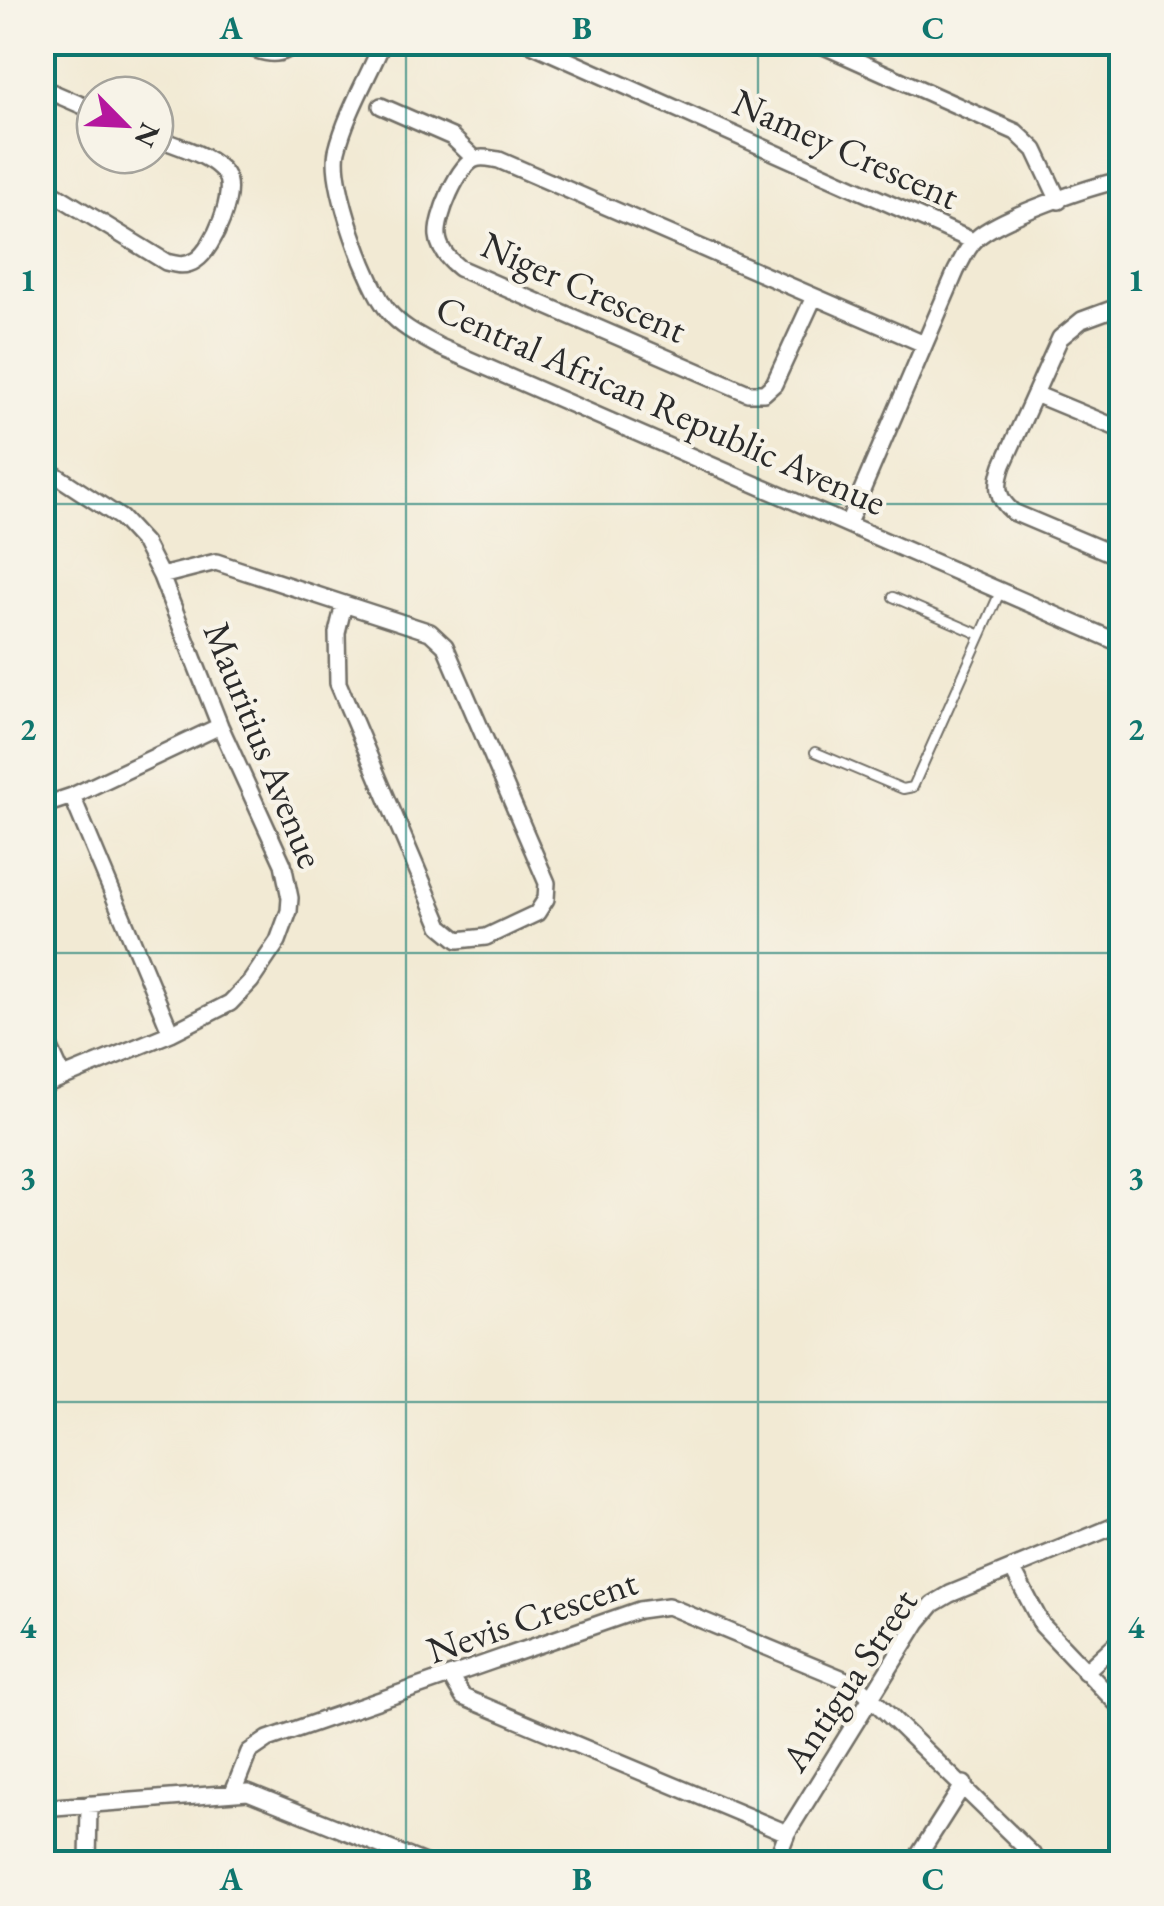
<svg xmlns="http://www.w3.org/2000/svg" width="1164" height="1906" font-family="'EB Garamond',serif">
<rect width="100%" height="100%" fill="#f7f3e8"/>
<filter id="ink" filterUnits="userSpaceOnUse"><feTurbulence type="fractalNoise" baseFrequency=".01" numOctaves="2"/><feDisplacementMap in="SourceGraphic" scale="20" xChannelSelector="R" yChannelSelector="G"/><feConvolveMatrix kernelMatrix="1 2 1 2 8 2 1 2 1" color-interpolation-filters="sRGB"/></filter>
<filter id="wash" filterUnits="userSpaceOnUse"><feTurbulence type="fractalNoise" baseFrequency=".0048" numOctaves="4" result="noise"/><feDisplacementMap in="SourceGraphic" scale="40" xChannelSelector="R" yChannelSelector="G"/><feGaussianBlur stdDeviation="2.25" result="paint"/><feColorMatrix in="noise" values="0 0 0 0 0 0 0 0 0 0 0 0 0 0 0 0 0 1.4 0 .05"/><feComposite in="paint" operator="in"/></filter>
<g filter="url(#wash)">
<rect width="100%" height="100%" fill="#f2ead4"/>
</g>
<g filter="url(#ink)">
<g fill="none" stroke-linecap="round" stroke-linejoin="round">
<!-- lane casing -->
<g stroke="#716e66" stroke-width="12">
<path id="lane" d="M893 597 981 635
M815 752 903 789 913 787 1001 590"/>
</g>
<!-- street casing -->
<g stroke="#716e66" stroke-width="20">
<path id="street" d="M237 42C258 51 278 62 296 42
M383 42C368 77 346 114 337 151 330 183 367 286 389 312 402 328 422 337 440 347L1122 644
M527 42 973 241
M815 42 1016 132 1035 150 1059 201
M42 88 95 111
M381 106 452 137 475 159
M42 186 166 262C177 265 186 267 196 260 214 248 237 193 225 174 213 155 175 146 155 137
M814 297 774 384 764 393H748L459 268C449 260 439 250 438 236 436 218 458 165 475 159 483 156 491 159 499 160L924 344
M1122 309H1112L1082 320 1060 338 1003 465C996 485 996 498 1013 512L1122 558
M1035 394 1122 430
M42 466 121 518 144 543 161 576 220 726 283 864 290 898 289 911 278 941 251 981 230 1003 171 1033 42 1086
M848 523 956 271C962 260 967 247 977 238 999 218 1090 186 1122 180
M161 576 216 562 344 604 337 633 338 683 441 926 458 940 486 937 537 913 546 899 547 883 445 646 430 632 344 604
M72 796 171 1033
M42 806 72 796 220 726
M42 1030 63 1077
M1013 1570 1042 1625 1122 1709
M1085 1672 1122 1638
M451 1677 463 1697 787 1833
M233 1792 249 1752 268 1739 639 1610 668 1606 858 1685 1042 1864
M42 1808 248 1792 427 1864
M88 1864 89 1804
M775 1864 787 1833 918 1622 933 1604 950 1594 1122 1523
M913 1864 964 1784"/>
</g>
<!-- lane -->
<use href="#lane" stroke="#fff" stroke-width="8"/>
<!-- street -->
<use href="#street" stroke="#fff" stroke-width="15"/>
</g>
</g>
<!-- grid -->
<path fill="none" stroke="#0f766e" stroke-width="2.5" stroke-opacity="0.55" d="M406 42V1864M758 42V1864M42 504H1122M42 953H1122M42 1402H1122"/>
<g text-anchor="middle" stroke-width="8" stroke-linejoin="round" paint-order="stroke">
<!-- street labels -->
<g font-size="38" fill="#2b2b2b" stroke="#f7f3e8">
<text transform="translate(846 149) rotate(24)" y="13">Namey Crescent</text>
<text transform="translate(584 287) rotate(24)" y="13">Niger Crescent</text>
<text transform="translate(661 405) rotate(24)" y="13">Central African Republic Avenue</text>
<text transform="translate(264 745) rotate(68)" y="13">Mauritius Avenue</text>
<text transform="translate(532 1616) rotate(-19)" y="13">Nevis Crescent</text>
<text transform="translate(849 1680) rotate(-56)" y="13">Antigua Street</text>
</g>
</g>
<!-- margin -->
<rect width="1164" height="1906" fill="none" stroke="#f7f3e8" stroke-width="110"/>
<!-- north arrow -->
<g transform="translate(125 125) rotate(114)"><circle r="48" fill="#f7f3e8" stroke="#a5a39c" stroke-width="2.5"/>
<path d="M0-8L18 38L0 25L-18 38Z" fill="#b5179e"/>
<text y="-15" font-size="28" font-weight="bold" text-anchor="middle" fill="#2b2b2b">N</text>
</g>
<rect x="55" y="55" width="1054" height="1796" fill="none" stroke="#0f766e" stroke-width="4"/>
<g font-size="32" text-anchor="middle" font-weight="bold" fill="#0f766e">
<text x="231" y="39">A</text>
<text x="582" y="39">B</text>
<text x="933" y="39">C</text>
<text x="28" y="291">1</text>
<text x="1136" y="291">1</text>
<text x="28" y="740">2</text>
<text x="1136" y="740">2</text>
<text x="28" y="1189">3</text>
<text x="1136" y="1189">3</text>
<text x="28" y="1638">4</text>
<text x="1136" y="1638">4</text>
<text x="231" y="1890">A</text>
<text x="582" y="1890">B</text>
<text x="933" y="1890">C</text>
</g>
</svg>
